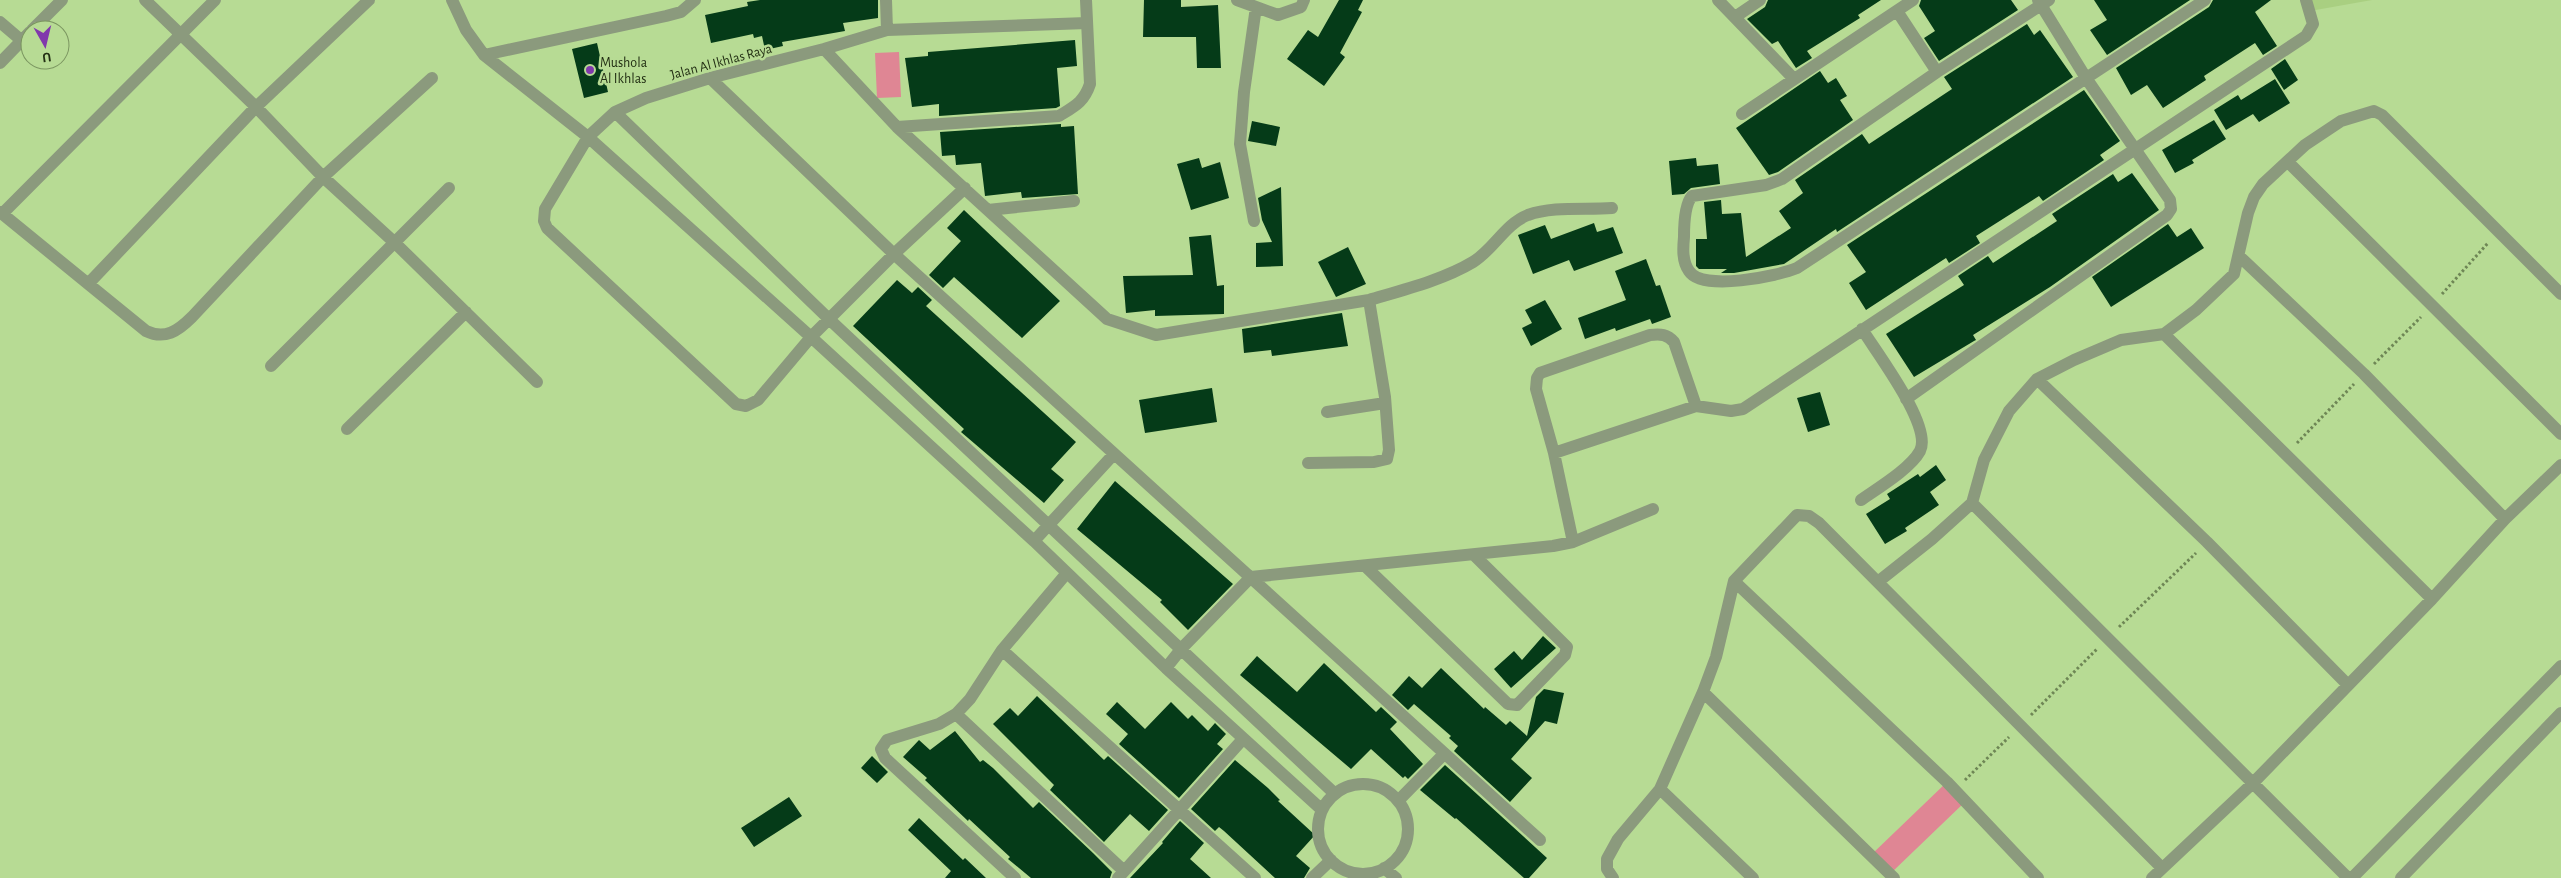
<svg xmlns="http://www.w3.org/2000/svg" width="2561" height="878" font-family="'Alegreya Sans',sans-serif">
<rect width="100%" height="100%" fill="#b7db94"/>
<!-- built -->
<path fill="#a9cf81" d="M2309 0H2372L2310 11Z"/>
<!-- green -->
<path fill="#df8694" d="M899 52 901 97 877 98 875 53Z
M1947 782 1966 801 1890 874 1871 855Z"/>
<!-- building -->
<path fill="#053b18" d="M760 0H878V18L843 23 845 31 782 42 783 46 765 50 762 36 754 38 753 34 711 43 705 15 748 6 747 2Z
M1144 0H1181V7L1218 5 1221 68H1197L1196 37H1143Z
M1339 0H1363L1358 10 1362 12 1340 53 1345 57 1324 86 1287 59 1308 30 1318 37Z
M1768 0H1881L1858 15 1860 18 1807 51 1812 58 1796 68 1778 41 1772 44 1747 19 1765 7Z
M1921 0H2011L2018 10 1939 61 1924 38 1935 31 1919 6Z
M2094 0H2190L2107 55 2090 30 2107 20Z
M2213 0H2271L2255 12 2277 46 2263 55 2255 43 2204 76 2206 80 2163 108 2147 85 2131 95 2116 68 2209 7Z
M2027 24 2034 35 2040 30 2073 77 1837 232 1836 229 1784 264 1734 273H1721L1727 269H1699L1696 266V239H1707L1704 202 1721 200 1722 214 1741 213 1746 257 1791 228 1779 211 1803 193 1795 180 1862 134 1869 144 1952 89 1944 77Z
M1075 40 1077 66 1057 68 1060 106 1056 108 939 116V104L912 107 905 58 928 56V52Z
M597 43 608 92 584 98 572 49Z
M2285 59 2298 80 2284 90 2271 69Z
M1820 71 1828 83 1836 78 1847 96 1840 100 1853 120 1778 172 1769 175 1736 128Z
M2275 79 2290 103 2259 122 2253 114 2226 130 2214 110 2238 95 2241 100Z
M2084 90 2120 141 2100 155 2104 160 2043 201 2039 196 1976 236 1980 243 1949 263 1946 258 1866 310 1849 283 1866 272 1847 245Z
M2214 120 2226 139 2192 160 2194 163 2175 173 2162 150Z
M1252 121 1280 127 1276 146 1248 141Z
M1061 124V127L1074 126 1078 194 1022 198 1021 192 985 196 981 163 956 165 955 155 942 156 940 132Z
M1199 158 1202 168 1220 162 1229 198 1191 210 1177 164Z
M1696 158 1697 166 1718 164 1720 184 1691 188 1684 194 1672 195 1669 161Z
M2132 173 2159 210 2050 287 1973 335 1976 340 1974 341 1914 377 1886 334 1964 285 1958 276 1988 256 1993 263 2057 221 2052 214 2113 174 2118 182Z
M1281 187 1283 266 1256 267V243L1272 242 1262 220 1258 198Z
M964 210 1060 301 1022 338 954 277 943 288 929 275 961 241 947 228Z
M1594 223 1597 232 1613 227 1623 253 1574 271 1569 260 1533 274 1518 235 1545 225 1551 239Z
M2168 224 2177 237 2191 228 2204 248 2111 307 2092 277Z
M1211 235 1217 286 1224 285V314L1155 316V310L1126 313 1123 276 1193 275 1189 237Z
M1348 247 1366 284 1336 297 1318 262Z
M1646 259 1656 286 1660 285 1671 317 1652 324 1650 319 1616 331 1615 328 1585 339 1578 318 1626 300 1615 271Z
M897 280 912 293 918 287 932 300 926 306 1076 442 1051 469 1064 480 1044 503 961 432 964 429 853 326Z
M1545 300 1562 329 1531 346 1522 328 1532 323 1525 310Z
M1342 313 1348 346 1272 356 1271 350 1244 353 1242 329Z
M1212 388 1217 422 1145 433 1139 400Z
M1820 392 1830 425 1808 432 1797 398Z
M1936 465 1946 480 1930 492 1939 505 1905 528 1907 531 1885 544 1866 514 1890 499 1887 494 1918 474 1920 477Z
M1115 481 1233 584 1188 630 1160 602 1162 600 1077 529Z
M1543 636 1556 648 1511 688 1494 669 1514 651 1522 660Z
M1257 656 1297 692 1324 663 1376 712 1381 707 1397 722 1390 729 1423 764 1408 779 1405 776 1403 778 1371 749 1351 769 1240 675Z
M1441 668 1484 709 1485 707 1506 725 1510 721 1527 736 1536 697 1544 689 1564 693 1557 724 1545 721 1511 759 1532 778 1510 802 1454 751 1458 746 1449 738 1451 736 1414 704 1408 710 1392 695 1409 676 1422 688Z
M1037 696 1104 760 1108 756 1168 810 1149 831 1130 814 1104 842 1050 790 1054 785 993 724 1010 708 1018 716Z
M1117 702 1145 729 1171 702 1188 719 1192 715 1208 731 1215 723 1226 734 1217 744 1223 749 1179 798 1119 744 1128 734 1106 714Z
M955 731 980 762 983 760 993 768 1033 808 1039 802 1093 853 1112 872 1110 878H1031L1008 859 1010 857 969 819 968 821 947 801 925 780 927 778 903 757 919 740 930 750Z
M872 756 888 772 877 783 861 768Z
M1235 760 1268 788 1280 800 1278 801 1315 835 1296 856 1310 868 1304 878H1275L1224 831 1219 827 1215 831 1191 809Z
M1445 765 1547 858 1529 878H1524L1456 818 1455 819 1420 790Z
M789 797 802 816 754 847 741 828Z
M919 818 963 860 965 858 986 878H945L951 871 908 830Z
M1180 821 1204 843 1190 859 1211 878H1130L1163 843 1162 842Z"/>
<g fill="none" stroke-linecap="round" stroke-linejoin="round">
<!-- path -->
<path stroke="#6e8655" stroke-width="3" stroke-dasharray="2.5 2.5" stroke-linecap="butt" d="M2442 294 2488 243
M2374 364 2421 317
M2297 443 2354 384
M2119 627 2196 553
M2031 715 2097 649
M1965 780 2009 737"/>
<!-- minor -->
<path stroke="#8b9a7d" stroke-width="12" d="M145 0 256 107 323 177 394 242 537 382
M452 0 466 30 484 55 588 137 811 337 1034 541 1166 668 1321 809
M886 0 887 30
M1237 0 1278 15 1301 7 1304 0
M1718 0 1794 79
M2049 0 1937 72 1782 179 1766 185 1692 196C1685 204 1684 226 1684 237 1683 248 1682 261 1689 271 1702 292 1778 276 1797 268L2205 0
M1897 11 1937 72
M1735 17 1760 0
M0 22 21 40
M32 30 62 0
M824 49 897 127 1107 319 1156 335 1369 300C1403 290 1443 280 1473 262 1494 249 1505 224 1528 215 1553 206 1585 210 1612 208
M484 55 666 16 681 12 695 0
M0 63 30 32
M710 78 894 254 1540 840
M615 112 830 320 1334 793
M1742 114 1913 0
M897 127 1059 116C1075 106 1084 102 1090 84L1086 0
M2288 162 2561 434
M965 188 894 254 811 337 758 400 746 406 736 404 547 228 544 221 545 209 588 137 615 112 646 98 710 78 824 49 887 30 1087 23
M988 210 1074 201
M0 212 146 331C165 340 178 331 192 317L323 177 432 78
M2 214 215 0
M1254 221 1240 144 1244 92 1256 7
M2239 256 2364 374 2505 519
M88 284 256 107 369 0
M2164 334 2432 599
M271 366 449 188
M2037 379 2207 542 2348 685
M1906 399 2167 215 2171 209 2170 200 2086 78 2038 0
M1327 412 1385 403
M347 429 466 312
M1554 453 1696 406 1731 411 1743 409 2306 36 2313 24 2306 0
M1308 463 1374 462 1387 459 1389 450 1385 397 1369 300
M1861 500C1878 488 1910 469 1920 451 1933 426 1876 352 1862 329
M1972 503 2348 878
M1034 541 1114 454
M1573 542 1554 453 1536 389 1537 378 1540 373 1650 335C1661 334 1667 334 1674 342L1696 406
M1365 566 1508 704 1517 705 1565 655 1567 647 1475 556
M1734 581 1947 782 2038 878
M1879 581 1932 539 1972 503 1984 460 2009 411 2037 379 2074 360 2121 340 2164 334 2196 310 2234 274 2248 213 2254 197 2263 184 2305 145 2341 121 2374 111 2382 115 2561 294
M1002 650 1255 878
M1166 668 1182 648 1251 577 1553 546 1573 542 1653 509
M1703 692 1894 878
M956 714 1124 871
M1318 829a45 45 0 1 1 90 0a45 45 0 1 1-90 0Z
M1660 789 1753 878
M1398 801 1444 754
M1384 868 1396 878
M1015 878 885 758 881 749 887 740 939 724 956 714 970 699 1002 650 1066 574
M1118 878 1243 739
M1312 878 1331 860
M1613 878 1607 869V859L1618 839 1660 789 1703 692 1716 657 1734 581 1797 515 1809 516 1819 523 2162 868
M2152 878 2252 784 2432 599 2505 519 2561 465
M2352 878 2561 666
M2401 878 2561 713"/>
</g>
<!-- markers -->
<circle fill="#8139ac" stroke="#b7db94" stroke-width="2" cx="590" cy="70" r="5"/>
<g text-anchor="middle" stroke-width="5" stroke-linejoin="round" paint-order="stroke">
<!-- street labels -->
<g font-size="14" fill="#222f13" stroke="#b7db94">
<text transform="translate(721 61) rotate(-15)" y="5">Jalan Al Ikhlas Raya</text>
</g>
<!-- poi labels -->
<g font-size="14" fill="#222f13" stroke="#b7db94" text-anchor="start">
<text x="600" y="67">Mushola<tspan x="600" dy="16">Al Ikhlas</tspan></text>
</g>
</g>
<!-- north arrow -->
<g transform="translate(45 45) rotate(172)"><circle r="24" fill="#b7db94" stroke="#7b9660"/>
<path d="M0-4L9 19L0 12L-9 19Z" fill="#8139ac"/>
<text y="-8" font-size="14" font-weight="bold" text-anchor="middle" fill="#222f13">U</text>
</g>
</svg>
